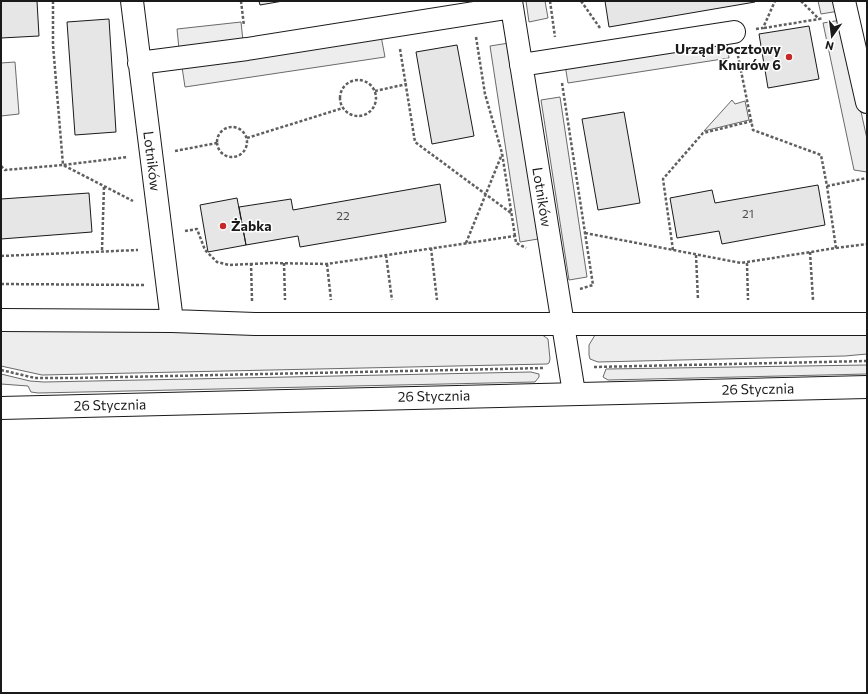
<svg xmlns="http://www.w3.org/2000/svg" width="868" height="694" font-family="Commissioner,sans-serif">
<rect width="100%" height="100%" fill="#fff"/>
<!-- built -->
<path fill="#ededed" stroke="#6a6a6a" d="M526 1H545L548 18 529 22Z
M818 1H837L839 11 821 14Z
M841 20 867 139V172L854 170 823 23Z
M241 22 243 41 179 49 177 29Z
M381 36 385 57 185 87 182 67Z
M727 41 729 58 568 83 565 65Z
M509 43 538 239 520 242 490 46Z
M15 62 19 114 1 116V63Z
M560 97 587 277 569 280 541 100Z
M732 100 735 104 745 101 749 120 704 131Z
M1 329 541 334 548 339 550 359 549 363 547 364 42 375 1 366Z
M595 335H867V354L845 356 598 362 590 359 589 355V345Z
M867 365V374L608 380 603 377 606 369Z
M531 372 539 374V377L535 382 38 393 31 392 28 386 1 384V374L30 381 44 382Z"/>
<!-- building -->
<path fill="#e6e6e6" stroke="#1a1a1a" d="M1 1H37L39 36 1 38Z
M259 1H283L260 5Z
M605 1H755V2L609 27Z
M109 19 116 132 75 135 67 22Z
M809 26 819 79 768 88 759 34Z
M457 45 474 136 432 144 416 52Z
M624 112 640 203 598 210 582 119Z
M440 184 446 222 300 247 298 236 246 245 239 207 291 199 293 210Z
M818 185 825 225 722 244 719 231 677 238 670 198 712 190 715 203Z
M89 193 92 232 1 239V199Z
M237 198 246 245 208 252 200 205Z"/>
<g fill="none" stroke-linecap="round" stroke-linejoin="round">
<!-- minor casing -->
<g stroke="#1a1a1a" stroke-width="24">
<path id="minor" d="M132 1 172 321
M511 1 574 393
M844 1 867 102
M139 63 247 49 512 7
M521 65 734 32
M1 320 172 321 255 324H867"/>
</g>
<!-- tertiary casing -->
<g stroke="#1a1a1a" stroke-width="24">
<path id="tertiary" d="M1 408 867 387"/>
</g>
<!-- path -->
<path stroke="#5f5f5f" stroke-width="2.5" stroke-dasharray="3 2" stroke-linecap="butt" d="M53 1V45L63 165 128 157
M241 1 244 26
M550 1 555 37
M581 1 600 28
M801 1 819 19 823 18
M764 28 819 19
M756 29 763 28 775 1
M476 37 485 94 502 153 515 236
M400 49 415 142 511 213
M340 98a18 18 0 1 1 36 0a18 18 0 1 1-36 0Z
M562 83 593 285 580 289
M375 91 407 84
M217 142a15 15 0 1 1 30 0a15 15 0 1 1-30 0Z
M247 138 343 108
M175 151 217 143
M1 166 5 170 63 165 133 201
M827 186 867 178
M185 231 197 229 205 250 217 262 229 265 272 263 327 264 515 236 516 243 526 248
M585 233 741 263 836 248 827 186 821 155 753 130 738 56
M466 243 502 154
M431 248 437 300
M836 248 867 244
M102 250 104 186
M673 250 663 179 703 133 752 121
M810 252 813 300
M386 255 392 300
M696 255 698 300
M1 256 138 250
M251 263 252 301
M284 263 285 300
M747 263 748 300
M327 264 331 300
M1 284 144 285
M594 367 867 361
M1 370 35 378H77L545 368"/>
<!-- minor -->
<use href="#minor" stroke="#fff" stroke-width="22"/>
<!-- tertiary -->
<use href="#tertiary" stroke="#fff" stroke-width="22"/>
</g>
<!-- markers -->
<g fill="#c62828" stroke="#fff" stroke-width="1.5">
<circle cx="789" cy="57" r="4"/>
<circle cx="223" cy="226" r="4"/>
</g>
<g text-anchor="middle" stroke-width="3" stroke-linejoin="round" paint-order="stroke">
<!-- number labels -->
<g font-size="12" fill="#4d4d4d">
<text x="748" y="218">21</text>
<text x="343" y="220">22</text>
</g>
<!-- poi labels -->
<g font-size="14" font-weight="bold" fill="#1a1a1a" stroke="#fff" text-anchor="end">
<text x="781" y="54">Urząd Pocztowy<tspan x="781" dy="16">Knurów 6</tspan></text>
<text x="231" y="231" text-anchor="start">Żabka</text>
</g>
<!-- street labels -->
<g font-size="14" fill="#1a1a1a" stroke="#fff">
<text transform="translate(152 161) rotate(83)" y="5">Lotników</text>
<text transform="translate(542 197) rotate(81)" y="5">Lotników</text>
<text transform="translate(758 389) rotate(-1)" y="5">26 Stycznia</text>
<text transform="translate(434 396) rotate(-1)" y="5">26 Stycznia</text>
<text transform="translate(110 405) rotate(-1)" y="5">26 Stycznia</text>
</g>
</g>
<!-- border -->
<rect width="868" height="694" fill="none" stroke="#1a1a1a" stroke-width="4"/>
<!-- north arrow -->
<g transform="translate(832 36) rotate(194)" stroke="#ffffff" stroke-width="3" paint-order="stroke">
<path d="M0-3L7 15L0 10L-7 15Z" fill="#1a1a1a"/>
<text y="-6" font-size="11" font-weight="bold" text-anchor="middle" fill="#1a1a1a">N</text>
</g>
</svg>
